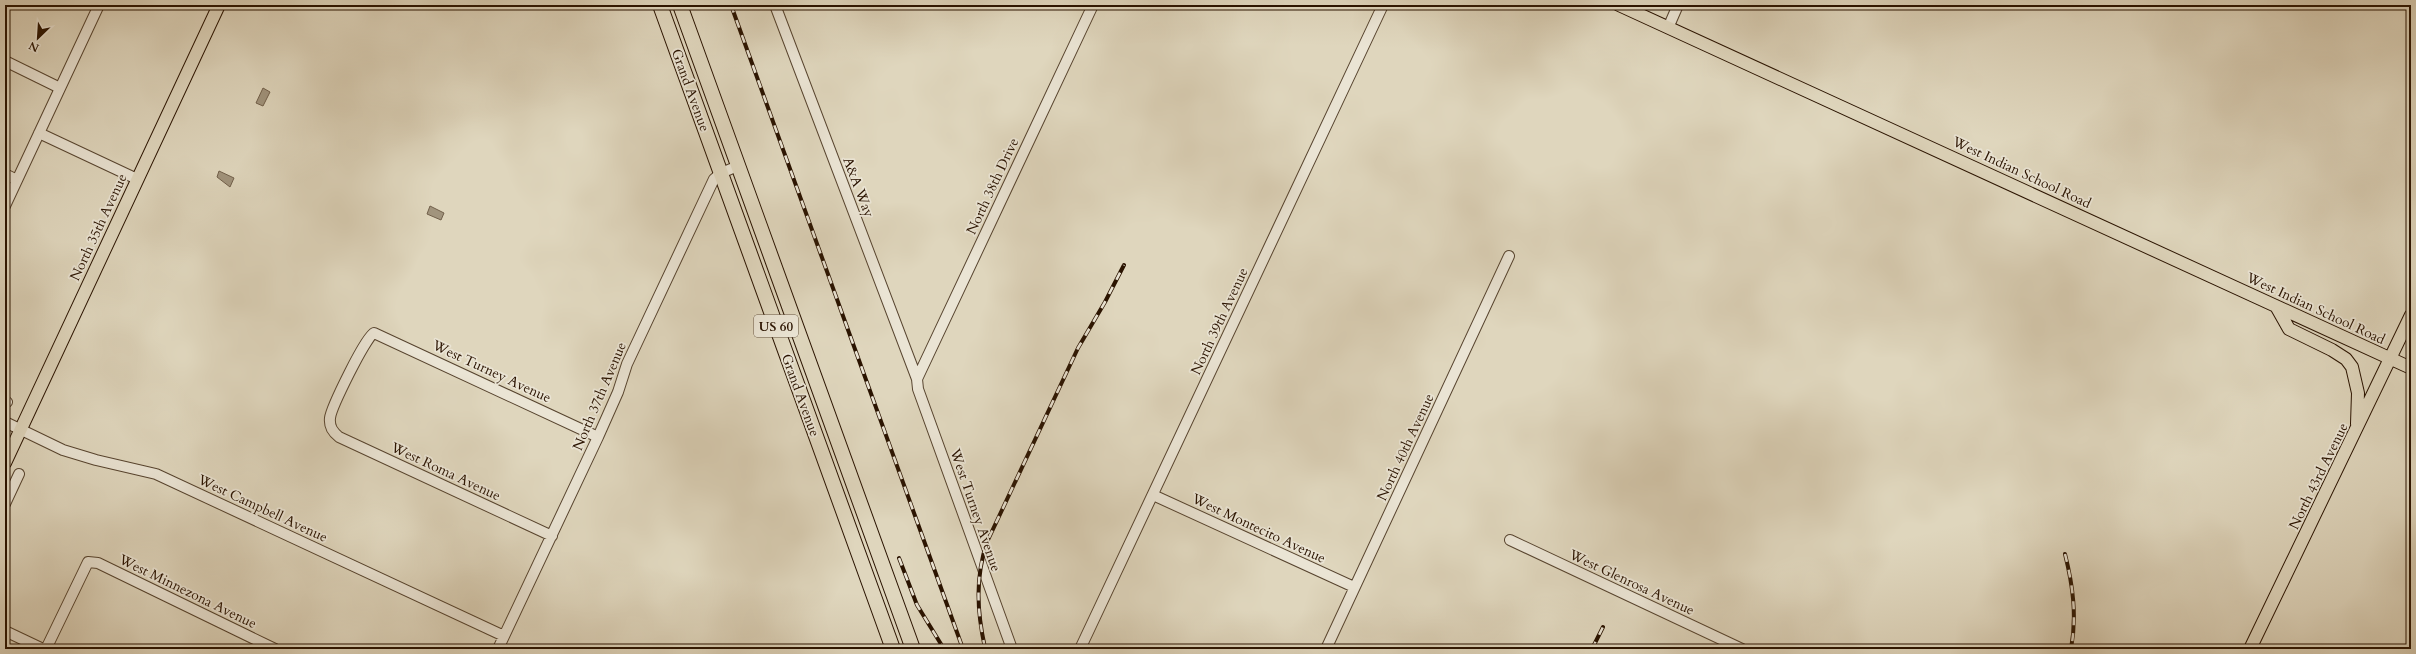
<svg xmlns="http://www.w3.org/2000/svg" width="2416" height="654" font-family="Cardo,serif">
<rect width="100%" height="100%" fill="#dfd6bd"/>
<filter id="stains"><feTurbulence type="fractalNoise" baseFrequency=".005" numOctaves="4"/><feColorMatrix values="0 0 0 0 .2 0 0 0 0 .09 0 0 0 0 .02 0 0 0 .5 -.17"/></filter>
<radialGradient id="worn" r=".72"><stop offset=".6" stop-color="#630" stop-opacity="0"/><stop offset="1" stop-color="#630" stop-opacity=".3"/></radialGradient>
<!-- water -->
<path fill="#a1947d" stroke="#71604b" d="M263 88 270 92 263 106 256 103Z
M219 171 234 178 230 187 217 177Z
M430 206 444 213 441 220 427 214Z"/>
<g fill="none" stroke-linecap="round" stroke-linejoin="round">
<!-- minor casing -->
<g stroke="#57442f" stroke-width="12">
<path id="minor" d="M775 5 917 379 918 389 1012 649
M1668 28 1678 5
M5 61 60 88
M39 133 137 179
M5 174 17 180
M5 206 99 5
M917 379 1093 5
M5 401 7 402
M5 422 63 450 96 460 156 474 504 636
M1153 495 1354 587
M5 504 19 474
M552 536 339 437C333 432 329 427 330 418 331 408 366 336 374 333L598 437
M1510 540 1742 649
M5 631 43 649
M46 649 88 562 98 563 275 649
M498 649 598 437 618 392 627 364 714 179 721 173 738 166
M1080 649 1383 5
M1326 649 1509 256"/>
</g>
<!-- major casing -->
<g stroke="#2a1300" stroke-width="14">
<path id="major" d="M1619 5 2411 368
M2276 306 2289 329 2332 350 2346 359 2352 367 2358 393 2357 424
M5 463 219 5
M2250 649 2411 315"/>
</g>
<!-- highway casing -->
<g stroke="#2a1300" stroke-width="16">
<path id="highway" d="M660 5 893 649
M680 5 913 649"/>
</g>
<!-- minor -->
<use href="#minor" stroke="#eae4d4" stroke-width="10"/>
<!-- major -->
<use href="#major" stroke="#dfd6bd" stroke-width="12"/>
<!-- highway -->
<use href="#highway" stroke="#dfd6bd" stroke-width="14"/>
<!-- rail casing -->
<g stroke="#2a1300" stroke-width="4">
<path id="rail" d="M731 5 963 649
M2065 554C2073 586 2077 616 2071 649
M899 558 917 605 944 649
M985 648C977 611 975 578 987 542L1078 348 1105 302 1124 265
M1592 649 1603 627
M2098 649 2100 646"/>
</g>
<!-- rail -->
<use href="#rail" stroke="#eae4d4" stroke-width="2.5" stroke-dasharray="8" stroke-linecap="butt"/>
</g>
<g text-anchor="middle" stroke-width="3.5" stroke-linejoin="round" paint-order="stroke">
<!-- shield labels -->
<rect fill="#eae4d4" stroke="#645240" stroke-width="1" x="754" y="315" width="44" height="22" rx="3"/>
<g font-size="13" font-weight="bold" fill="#2a1300">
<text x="776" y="331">US 60</text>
</g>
<!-- street labels -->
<g font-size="14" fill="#2a1300" stroke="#eae4d4">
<text transform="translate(691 90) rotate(70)" y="5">Grand Avenue</text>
<text transform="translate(2022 172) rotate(25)" y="5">West Indian School Road</text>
<text transform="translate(992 186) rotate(-65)" y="5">North 38th Drive</text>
<text transform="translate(859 187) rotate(69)" y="5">A&amp;A Way</text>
<text transform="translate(98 227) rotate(-65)" y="5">North 35th Avenue</text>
<text transform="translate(2316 308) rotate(25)" y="5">West Indian School Road</text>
<text transform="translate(1219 321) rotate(-65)" y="5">North 39th Avenue</text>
<text transform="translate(492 371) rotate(25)" y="5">West Turney Avenue</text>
<text transform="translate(801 395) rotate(70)" y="5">Grand Avenue</text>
<text transform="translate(599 396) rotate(-67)" y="5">North 37th Avenue</text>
<text transform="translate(1405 447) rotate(-65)" y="5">North 40th Avenue</text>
<text transform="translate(446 471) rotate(25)" y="5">West Roma Avenue</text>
<text transform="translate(2318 476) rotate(-64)" y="5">North 43rd Avenue</text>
<text transform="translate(263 508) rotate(25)" y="5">West Campbell Avenue</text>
<text transform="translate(976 510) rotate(71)" y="5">West Turney Avenue</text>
<text transform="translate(1259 528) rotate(25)" y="5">West Montecito Avenue</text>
<text transform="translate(1632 582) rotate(25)" y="5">West Glenrosa Avenue</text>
<text transform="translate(188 591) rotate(26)" y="5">West Minnezona Avenue</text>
</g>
</g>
<!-- margin -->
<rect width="2416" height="654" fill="none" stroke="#dfd6bd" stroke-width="20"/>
<rect x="6" y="6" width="2404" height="642" fill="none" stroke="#2a1300" stroke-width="2"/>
<rect x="10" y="10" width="2396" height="634" fill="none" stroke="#2a1300"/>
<!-- north arrow -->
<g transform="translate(38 38) rotate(205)" stroke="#eae4d4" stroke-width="3" paint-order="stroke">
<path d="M0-3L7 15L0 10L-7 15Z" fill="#2a1300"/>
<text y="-6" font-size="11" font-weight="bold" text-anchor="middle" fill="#2a1300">N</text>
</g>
<rect width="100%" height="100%" filter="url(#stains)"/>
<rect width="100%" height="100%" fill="url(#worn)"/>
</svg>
